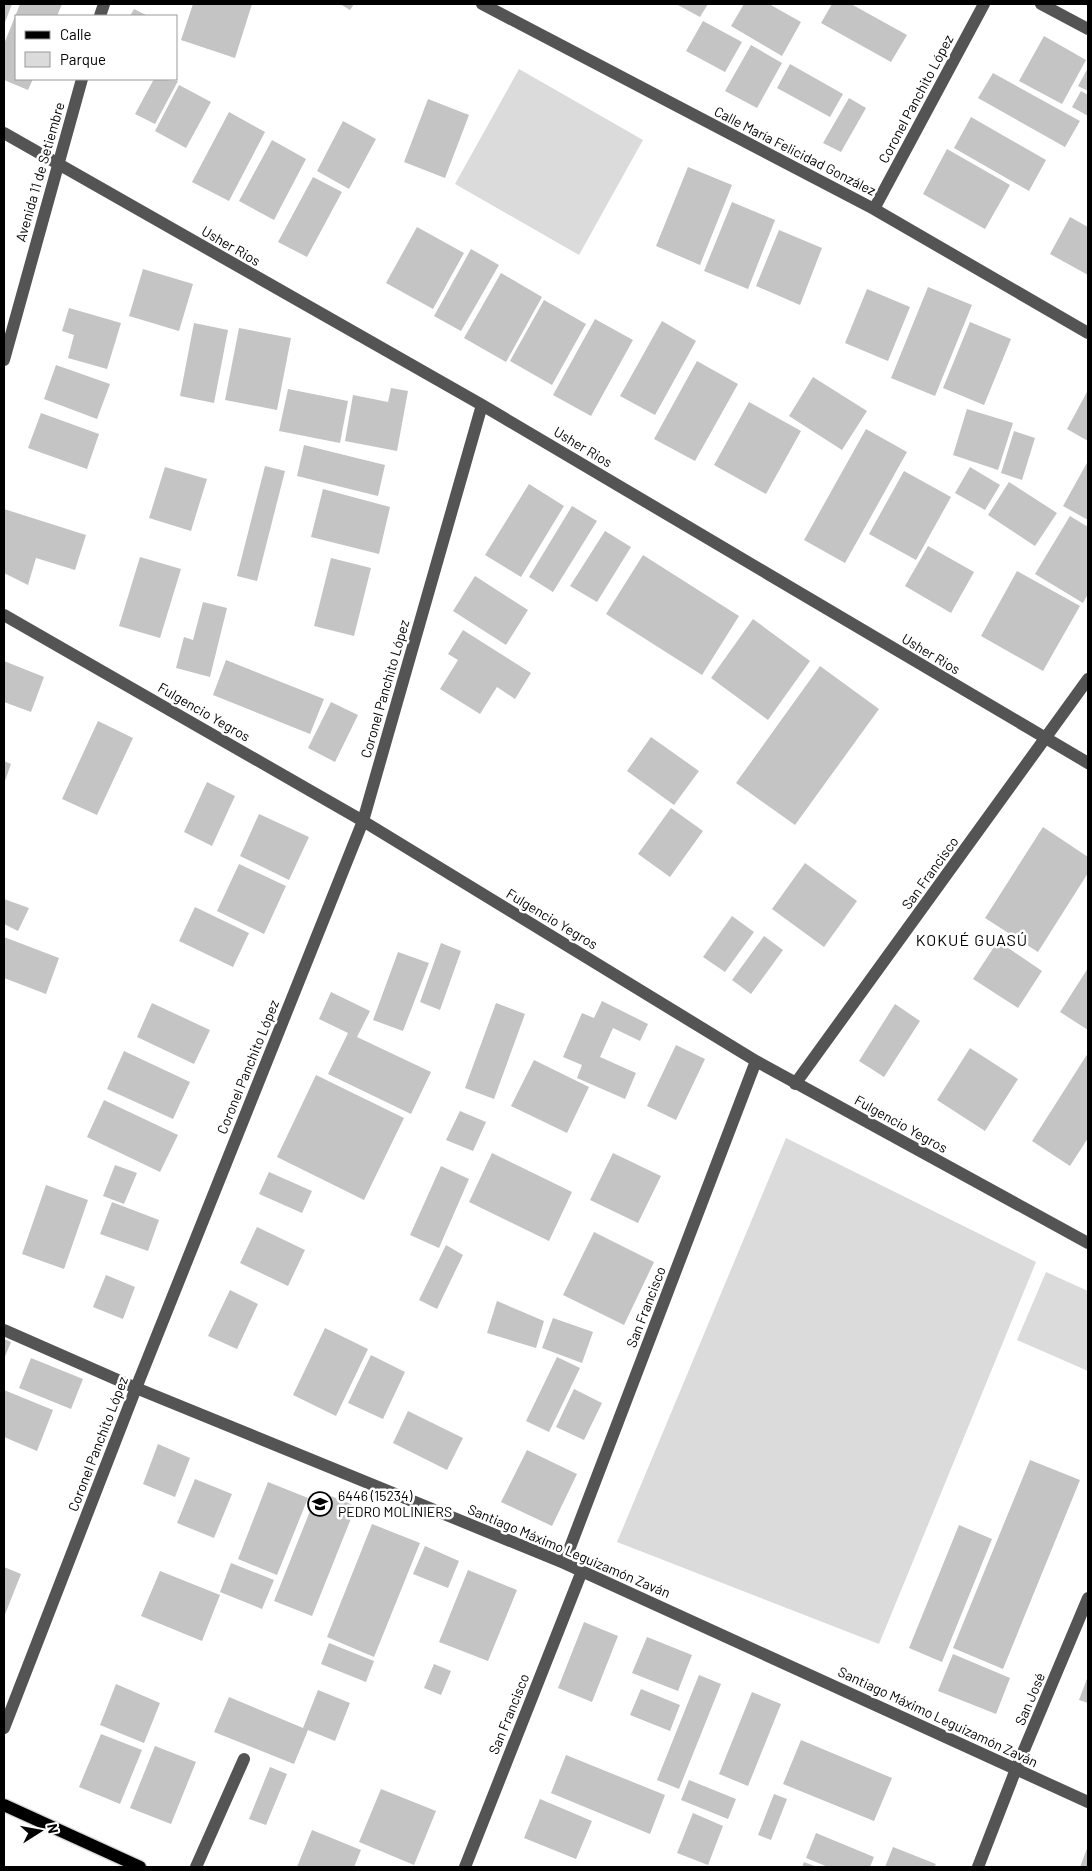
<svg xmlns="http://www.w3.org/2000/svg" width="1092" height="1871" font-family="Barlow,sans-serif">
<rect width="100%" height="100%" fill="#fff"/>
<!-- green -->
<path fill="#dbdbdb" d="M519 69 643 140 579 255 455 184Z
M786 1138 1036 1262 879 1644 617 1542Z
M1046 1272 1088 1291V1371L1017 1340Z"/>
<!-- building -->
<path fill="#c4c4c4" d="M4 4H12L4 25Z
M20 4H62L57 16H16V79H33L28 90 4 80V44Z
M193 4H252L235 58 181 40Z
M340 4H354L350 10Z
M676 4H708L700 17Z
M744 4H769L801 22 782 56 731 26Z
M832 4H851L907 35 891 62 821 23Z
M134 9 148 16H130Z
M703 21 742 42 725 72 686 51Z
M1044 36 1086 60 1062 104 1019 81Z
M751 45 782 63 757 108 725 91Z
M790 64 843 94 830 117 777 88Z
M1088 68V91L1078 86Z
M993 73 1080 121 1065 147 978 98Z
M154 79 178 81 155 124 135 114Z
M179 85 211 102 186 148 155 131Z
M1081 91 1088 95V116L1072 107Z
M849 98 866 108 841 152 823 143Z
M428 99 469 115 445 178 404 162Z
M229 112 265 132 229 201 192 182Z
M971 117 1046 160 1029 191 954 148Z
M343 121 376 139 349 189 317 171Z
M272 140 306 159 274 220 239 201Z
M947 149 1010 185 985 229 923 194Z
M688 167 732 185 700 265 656 246Z
M313 177 342 192 307 257 278 242Z
M732 202 775 220 748 289 704 271Z
M1070 217 1088 227V275L1050 254Z
M417 227 464 253 433 309 386 283Z
M779 230 822 248 800 305 756 286Z
M471 249 499 265 461 331 434 316Z
M143 269 193 284 179 331 129 316Z
M501 273 542 297 506 362 464 338Z
M928 287 972 305 935 396 891 378Z
M867 289 910 307 888 361 845 343Z
M544 300 586 324 552 385 510 361Z
M69 308 121 323 107 369 68 358 74 335 62 331Z
M595 319 633 340 591 416 553 395Z
M662 321 696 341 655 415 620 396Z
M970 322 1011 339 984 405 943 388Z
M194 323 228 330 214 403 180 396Z
M239 328 291 338 277 410 225 400Z
M697 361 738 384 695 461 654 439Z
M56 365 110 384 97 419 44 399Z
M813 377 867 411 842 450 789 416Z
M391 388 408 391 397 451 345 441 353 395 388 402Z
M288 389 348 401 340 443 279 431Z
M1088 390V441L1067 429Z
M749 402 801 431 766 494 714 465Z
M967 409 1013 423 998 470 953 455Z
M41 413 99 434 87 469 28 448Z
M866 429 907 452 845 563 804 540Z
M1014 431 1035 438 1022 480 1001 473Z
M304 445 385 465 378 496 297 476Z
M1088 461V520L1063 506Z
M265 466 285 471 257 581 237 576Z
M165 467 207 479 191 531 149 518Z
M970 467 1000 485 985 510 955 493Z
M904 471 951 497 916 560 869 534Z
M1009 482 1057 513 1035 546 988 515Z
M529 484 564 506 521 577 485 555Z
M323 489 390 507 379 554 311 537Z
M572 506 597 521 553 592 529 577Z
M4 509 86 535 75 570 36 558 28 585 4 573Z
M1070 516 1088 527V594L1083 603 1035 574Z
M605 531 631 547 597 602 570 586Z
M928 546 974 572 951 613 905 586Z
M643 555 739 616 702 675 606 614Z
M140 557 181 569 160 638 119 626Z
M331 558 371 568 354 636 314 626Z
M1017 571 1080 606 1043 671 981 636Z
M475 576 528 610 506 645 453 611Z
M203 602 227 608 210 677 176 668 184 637 193 640Z
M753 619 810 661 768 720 711 678Z
M463 630 531 673 515 699 497 687 480 714 440 689 458 660 448 654Z
M226 660 324 699 310 734 213 695Z
M4 661 44 677 31 712 4 702Z
M820 666 879 709 795 825 736 783Z
M331 702 358 715 335 762 308 748Z
M98 721 133 738 97 815 62 799Z
M651 737 699 771 674 805 627 771Z
M4 761 11 764 4 784Z
M207 782 235 796 212 846 184 832Z
M671 808 703 831 670 877 638 854Z
M259 814 309 837 289 880 240 856Z
M1043 827 1088 857V873L1038 952 985 918Z
M805 863 857 901 824 947 772 909Z
M239 864 286 886 264 934 217 911Z
M4 899 29 908 18 931 4 924Z
M195 907 249 933 233 967 179 941Z
M732 916 754 932 725 972 703 957Z
M764 936 783 950 751 994 732 980Z
M4 937 59 958 46 994 4 978Z
M998 941 1042 971 1018 1008 973 979Z
M441 943 461 951 440 1010 420 1002Z
M398 952 429 963 403 1031 373 1020Z
M1088 968V1030L1060 1012Z
M331 992 370 1011 357 1037 431 1072 411 1114 328 1074 348 1033 319 1019Z
M602 1001 648 1024 640 1041 613 1028 600 1057 636 1073 625 1099 577 1078 582 1065 563 1057 582 1013 594 1018Z
M152 1003 210 1030 194 1064 137 1037Z
M496 1003 525 1014 494 1099 465 1088Z
M895 1004 920 1021 884 1077 859 1061Z
M676 1045 705 1059 676 1120 647 1106Z
M970 1048 1018 1079 985 1131 937 1100Z
M124 1051 190 1082 173 1119 107 1089Z
M1088 1053V1138L1070 1166 1032 1141Z
M534 1060 589 1087 567 1133 511 1106Z
M316 1075 404 1118 364 1200 277 1157Z
M104 1100 178 1135 160 1172 87 1137Z
M460 1111 486 1122 473 1151 446 1140Z
M492 1153 572 1192 549 1241 469 1202Z
M613 1153 661 1176 638 1223 590 1200Z
M115 1165 137 1173 124 1204 103 1196Z
M441 1166 469 1179 439 1248 410 1235Z
M269 1172 312 1191 302 1213 259 1194Z
M46 1185 88 1200 64 1269 22 1254Z
M112 1202 159 1220 148 1251 100 1234Z
M257 1227 305 1250 288 1286 240 1263Z
M594 1232 654 1262 624 1325 563 1295Z
M446 1245 463 1255 437 1309 419 1300Z
M106 1275 135 1287 123 1319 93 1307Z
M230 1290 258 1304 237 1349 208 1336Z
M497 1301 544 1321 536 1348 487 1333Z
M553 1318 593 1332 582 1363 542 1348Z
M325 1328 368 1349 336 1416 293 1395Z
M4 1339 11 1342 4 1359Z
M371 1355 405 1372 383 1419 348 1403Z
M557 1357 580 1368 549 1432 526 1421Z
M31 1358 83 1379 71 1409 19 1388Z
M574 1389 602 1403 584 1440 556 1427Z
M4 1390 53 1410 37 1451 4 1437Z
M408 1411 463 1438 447 1470 393 1443Z
M158 1444 190 1458 175 1497 143 1484Z
M527 1450 577 1474 552 1526 501 1502Z
M1030 1460 1080 1480 1003 1669 953 1648Z
M195 1479 232 1494 214 1538 177 1523Z
M268 1482 308 1498 277 1575 238 1559Z
M318 1491 356 1506 312 1616 274 1601Z
M372 1524 420 1543 374 1657 327 1637Z
M959 1525 992 1539 942 1662 909 1648Z
M425 1546 459 1561 448 1588 413 1574Z
M231 1563 274 1580 262 1609 220 1592Z
M4 1567 21 1574 4 1617Z
M468 1570 517 1590 488 1661 439 1642Z
M160 1571 220 1595 202 1641 141 1616Z
M584 1622 618 1636 592 1702 558 1688Z
M647 1637 692 1655 678 1691 632 1673Z
M329 1643 374 1661 366 1682 321 1664Z
M953 1654 1010 1678 996 1714 938 1691Z
M434 1664 451 1671 441 1695 424 1688Z
M699 1675 721 1684 679 1789 657 1780Z
M1088 1676V1703L1079 1700Z
M116 1684 160 1703 144 1743 100 1725Z
M641 1689 680 1705 670 1731 630 1715Z
M318 1690 350 1703 335 1741 308 1730 294 1764 214 1732 229 1697 303 1728Z
M752 1692 781 1704 748 1786 719 1774Z
M101 1734 142 1750 120 1804 79 1787Z
M801 1740 892 1778 874 1821 783 1784Z
M155 1746 196 1762 171 1824 130 1808Z
M566 1755 665 1795 650 1834 551 1793Z
M270 1767 287 1774 266 1825 249 1819Z
M689 1780 736 1799 728 1819 681 1800Z
M381 1789 436 1811 414 1865 359 1842Z
M774 1794 787 1799 771 1840 758 1835Z
M540 1799 592 1821 576 1859 524 1838Z
M693 1813 723 1826 708 1865 677 1853Z
M312 1830 361 1850 354 1867H297Z
M816 1833 874 1857 870 1867H828L806 1858Z
M1088 1846V1867H1080Z
M893 1847 936 1864 934 1867H885Z
M804 1862 817 1867H802Z"/>
<g fill="none" stroke-linecap="round" stroke-linejoin="round">
<!-- major casing -->
<g stroke="#dbdbdb" stroke-width="15">
<path id="major" d="M4 1805 140 1867"/>
</g>
<!-- minor -->
<path stroke="#545454" stroke-width="12" d="M482 4 874 209 1088 333
M1041 4 1088 29
M100 16 104 4
M4 133 482 405 1088 763
M874 209 984 4
M4 360 82 79
M4 615 363 821 756 1061 1088 1243
M795 1084 1088 679
M4 1330 136 1388 564 1563 1088 1802
M564 1563 756 1061
M4 1728 136 1388 363 821 482 405
M196 1867 244 1759
M465 1867 582 1571
M978 1867 1016 1769 1088 1598"/>
<!-- major -->
<use href="#major" stroke="#000" stroke-width="12"/>
</g>
<!-- icons -->
<defs>
<g id="school-ring" transform="scale(1.25)"><circle r="9.5" fill="#fff" stroke="#000" stroke-width="1.5"/><path d="M0-5L7-2L0 1L-7-2ZM-4 1L0 2.5L4 1V4Q0 6-4 4Z" fill="#000"/></g>
</defs>
<g fill-rule="evenodd">
<use href="#school-ring" x="320" y="1504"/>
</g>
<g text-anchor="middle" stroke-width="5" stroke-linejoin="round" paint-order="stroke">
<!-- street labels -->
<g font-size="14" fill="#000" stroke="#fff">
<text transform="translate(916 99) rotate(-62)" y="5">Coronel Panchito López</text>
<text transform="translate(795 151) rotate(27)" y="5">Calle María Felicidad González</text>
<text transform="translate(40 172) rotate(-74)" y="5">Avenida 11 de Setiembre</text>
<text transform="translate(231 246) rotate(30)" y="5">Usher Rios</text>
<text transform="translate(583 447) rotate(31)" y="5">Usher Rios</text>
<text transform="translate(931 654) rotate(31)" y="5">Usher Rios</text>
<text transform="translate(385 689) rotate(-74)" y="5">Coronel Panchito López</text>
<text transform="translate(204 712) rotate(30)" y="5">Fulgencio Yegros</text>
<text transform="translate(930 873) rotate(-54)" y="5">San Francisco</text>
<text transform="translate(552 919) rotate(31)" y="5">Fulgencio Yegros</text>
<text transform="translate(248 1067) rotate(-68)" y="5">Coronel Panchito López</text>
<text transform="translate(901 1124) rotate(29)" y="5">Fulgencio Yegros</text>
<text transform="translate(646 1307) rotate(-69)" y="5">San Francisco</text>
<text transform="translate(98 1444) rotate(-69)" y="5">Coronel Panchito López</text>
<text transform="translate(569 1551) rotate(23)" y="5">Santiago Máximo Leguizamón Zaván</text>
<text transform="translate(1030 1699) rotate(-67)" y="5">San José</text>
<text transform="translate(509 1714) rotate(-68)" y="5">San Francisco</text>
<text transform="translate(938 1717) rotate(25)" y="5">Santiago Máximo Leguizamón Zaván</text>
</g>
<!-- poi labels -->
<g font-size="14" fill="#000" stroke="#fff" text-anchor="start">
<text x="338" y="1501">6446 (15234)<tspan x="338" dy="16">PEDRO MOLINIERS</tspan></text>
</g>
<!-- quarter labels -->
<g font-size="16" letter-spacing="1" fill="#000" stroke="#fff">
<text x="972" y="946">KOKUÉ GUASÚ</text>
</g>
</g>
<!-- border -->
<rect width="1092" height="1871" fill="none" stroke="#000000" stroke-width="10"/>
<!-- legend -->
<rect x="15" y="15" width="162" height="65" fill="#ffffff" stroke="#999999"/>
<rect x="25" y="31" width="25" height="8" fill="#000000" stroke="#999999"/>
<text x="60" y="40" font-size="15" fill="#000000">Calle</text>
<rect x="25" y="52" width="25" height="15" fill="#dbdbdb" stroke="#999999"/>
<text x="60" y="65" font-size="15" fill="#000000">Parque</text>
<!-- north arrow -->
<g transform="translate(40 1831) rotate(79)" stroke="#ffffff" stroke-width="4" paint-order="stroke">
<path d="M0-4L9 19L0 12L-9 19Z" fill="#000000"/>
<text y="-8" font-size="14" font-weight="bold" text-anchor="middle" fill="#000000">N</text>
</g>
</svg>
